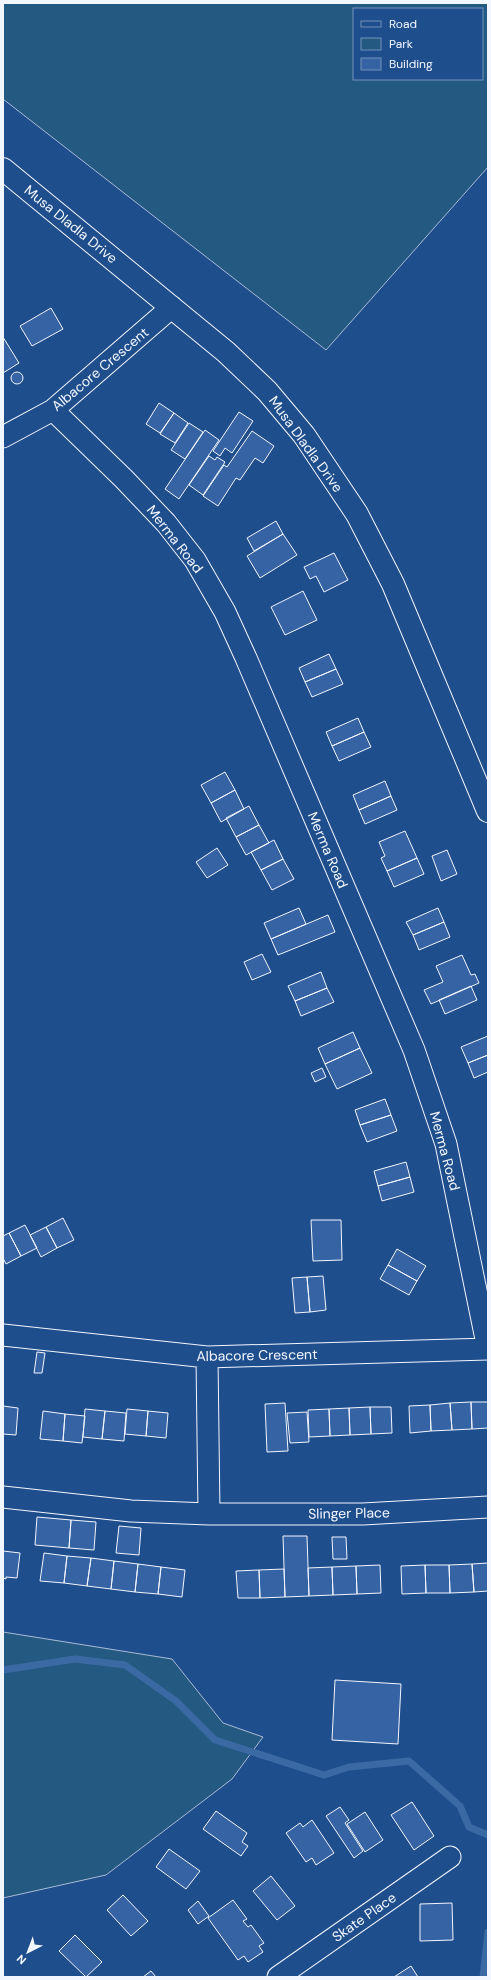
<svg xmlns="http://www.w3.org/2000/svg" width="491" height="1980" font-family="'DM Sans',sans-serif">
<rect width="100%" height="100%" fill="#1f4e8c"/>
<!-- green -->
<path fill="#245a82" stroke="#a8bbd7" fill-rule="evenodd" d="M3 3H488V167L326 350 3 99ZM354 9H482V79H354Z
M3 1632 172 1659 223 1723 263 1737 232 1779 106 1875 3 1898Z"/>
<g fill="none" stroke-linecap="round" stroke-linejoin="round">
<!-- stream -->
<path stroke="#3b69a3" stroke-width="7" d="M3 1670 75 1659 125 1665 176 1701 215 1740 324 1775 349 1767 409 1761 460 1806 469 1827 488 1835
M483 1977 488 1932"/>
</g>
<!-- building -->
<path fill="#3563a3" stroke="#f2f6ff" d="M51 308 63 329 32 346 20 326Z
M3 337 19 363 3 373Z
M11 378a6 6 0 1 1 12 0a6 6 0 1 1-12 0Z
M159 403 174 413 160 433 146 424Z
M239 412 253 421 232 453 225 448 220 456 213 451Z
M174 413 188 423 175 443 160 434Z
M189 423 203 432 185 459 171 450Z
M205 430 219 440 179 499 165 489Z
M252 431 274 446 263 463 255 458 240 480 236 478 218 506 203 496 224 465 227 467Z
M209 456 215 460 217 457 225 462 203 495 189 485Z
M276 521 283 534 254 551 247 538Z
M283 534 297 555 260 578 247 556Z
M334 553 348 580 324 592 316 576 310 579 304 567Z
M303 591 317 620 285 635 271 607Z
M329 654 336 669 305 682 299 668Z
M336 669 343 684 312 697 305 682Z
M358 718 364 732 332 746 326 732Z
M364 732 371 747 339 761 332 746Z
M225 772 235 790 211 803 201 785Z
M385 781 391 796 359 810 353 795Z
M235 790 244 809 221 822 211 803Z
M391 796 397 810 365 824 359 810Z
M249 806 259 825 236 837 226 818Z
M259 825 269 843 246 855 236 837Z
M405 831 417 858 387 871 381 858 385 856 379 842Z
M274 840 283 859 261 870 251 852Z
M217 848 228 865 207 878 196 862Z
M447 850 457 874 441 881 432 856Z
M417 858 424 874 394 887 387 871Z
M283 859 294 879 272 890 261 870Z
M299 908 306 924 271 939 264 923Z
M438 908 444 922 413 935 406 922Z
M328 915 335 932 278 955 271 939Z
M444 922 450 937 419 950 413 935Z
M262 954 271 972 252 980 244 962Z
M462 955 471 975 475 974 479 983 431 1004 424 990 443 982 436 966Z
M321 972 327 988 295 1001 288 986Z
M471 986 477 1000 445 1014 439 1000Z
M327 988 334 1002 301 1016 295 1001Z
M353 1032 360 1048 325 1064 318 1048Z
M488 1036V1055L468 1063 461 1047Z
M360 1048 372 1073 337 1089 325 1064Z
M488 1055V1072L474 1078 468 1063Z
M322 1068 326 1077 315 1082 311 1073Z
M385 1099 391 1115 360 1125 355 1110Z
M391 1115 397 1131 367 1142 360 1125Z
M406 1162 410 1177 378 1186 374 1171Z
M410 1177 414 1192 382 1201 378 1186Z
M63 1218 74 1240 57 1248 46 1227Z
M311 1220H341L342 1260 313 1261Z
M25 1225 37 1248 21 1256 9 1233Z
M46 1227 57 1248 41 1257 30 1235Z
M9 1233 21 1256 6 1264 3 1258V1236Z
M397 1249 426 1266 417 1281 388 1265Z
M388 1265 417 1281 409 1295 380 1279Z
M323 1276 326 1310 310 1312 307 1277Z
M307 1277 310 1312 295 1313 292 1278Z
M37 1352 45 1353 42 1373H34Z
M471 1402H488V1428L472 1429Z
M471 1402 472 1429 452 1430 450 1403Z
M285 1403 288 1451 267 1452 265 1404Z
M450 1403 452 1430 431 1431 430 1405Z
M430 1405 431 1431 410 1433 409 1406Z
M3 1406 18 1408 16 1435 3 1434Z
M370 1407H391L392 1433 371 1434Z
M370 1407 371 1434 350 1435 349 1408Z
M349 1408 350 1435 330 1436 329 1409Z
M85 1409 105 1411 102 1439 83 1437Z
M127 1409 148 1411 146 1436 125 1434Z
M329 1409 330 1436 309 1437 308 1410Z
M43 1411 65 1414 63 1441 40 1439Z
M105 1411 126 1413 124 1441 102 1439Z
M148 1411 168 1413 166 1438 146 1436Z
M307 1412 309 1442 290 1443 287 1413Z
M65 1414 85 1416 82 1443 63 1441Z
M37 1517 71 1520 69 1548 35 1545Z
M71 1520 96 1522 94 1550 69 1548Z
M119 1526 141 1528 139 1555 116 1553Z
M283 1536H307L309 1596 285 1597Z
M332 1537H346L347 1559H333Z
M3 1551 20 1553 17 1578 6 1577V1579L3 1578Z
M44 1553 67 1556 64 1583 40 1581Z
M67 1556 91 1558 87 1586 64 1583Z
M91 1558 114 1561 111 1589 87 1586Z
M114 1561 138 1564 135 1592 111 1589Z
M488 1563V1591L474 1592 472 1564Z
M138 1564 161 1567 158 1594 135 1592Z
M472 1564 474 1592 450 1593 449 1565Z
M380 1565 381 1593 357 1594 356 1566Z
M425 1565 426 1593 402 1594 401 1566Z
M425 1565H449L450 1593H426Z
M356 1566 357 1594 333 1595 332 1567Z
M161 1567 185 1570 182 1597 158 1594Z
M332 1567 333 1595 309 1596 308 1568Z
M284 1569 285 1597 260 1598 259 1570Z
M259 1570 260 1598H238L236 1571Z
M335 1680 401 1684 398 1744 332 1740Z
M412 1802 434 1836 414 1850 391 1815Z
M340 1807 349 1820 345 1823 363 1851 354 1858 326 1816Z
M216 1811 247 1833 242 1842 248 1846 241 1856 203 1829Z
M365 1812 383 1840 365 1852 347 1824Z
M312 1820 334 1853 316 1865 312 1858 306 1862 286 1833 300 1823 303 1827Z
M169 1849 200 1871 186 1889 156 1867Z
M271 1876 295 1906 277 1920 253 1891Z
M123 1895 148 1921 131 1936 107 1910Z
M233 1900 247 1919 243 1921 248 1927 251 1925 264 1943 259 1946 263 1952 248 1962 244 1956 238 1960 208 1918Z
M198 1901 209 1916 198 1924 188 1910Z
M452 1903 453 1940 420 1941V1904Z
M75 1935 102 1962 86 1977 59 1951Z
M411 1966 418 1977H394Z
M151 1971 156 1977H143Z"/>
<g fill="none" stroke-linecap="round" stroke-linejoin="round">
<!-- street casing -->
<g stroke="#f2f6ff" stroke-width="23">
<path id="street" d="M53 410 124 479 166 523 195 560 225 612 246 658 414 1050 446 1144 488 1349
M3 437 53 410 172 307
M3 1335 207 1357 488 1349
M207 1357 209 1514
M3 1497 131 1511 209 1514H363L488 1507
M278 1977 450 1857"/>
</g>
<!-- secondary casing -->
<g stroke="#f2f6ff" stroke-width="24">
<path id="secondary" d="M3 169 226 352 267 391 304 435 357 514 393 584 488 811"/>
</g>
<!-- street -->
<use href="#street" stroke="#1f4e8c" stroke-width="21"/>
<!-- secondary -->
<use href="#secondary" stroke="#1f4e8c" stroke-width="22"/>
</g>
<g text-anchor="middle" stroke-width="3" stroke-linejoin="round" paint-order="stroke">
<!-- street labels -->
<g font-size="14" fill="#f2f6ff" stroke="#1f4e8c">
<text transform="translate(71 224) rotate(39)" y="5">Musa Dladla Drive</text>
<text transform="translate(100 369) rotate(-40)" y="5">Albacore Crescent</text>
<text transform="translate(306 444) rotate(54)" y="5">Musa Dladla Drive</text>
<text transform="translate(175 539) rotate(52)" y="5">Merma Road</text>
<text transform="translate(328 850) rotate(67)" y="5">Merma Road</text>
<text transform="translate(445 1151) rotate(75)" y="5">Merma Road</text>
<text transform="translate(257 1355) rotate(-1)" y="5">Albacore Crescent</text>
<text transform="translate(349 1513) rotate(-1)" y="5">Slinger Place</text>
<text transform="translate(364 1917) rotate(-35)" y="5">Skate Place</text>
</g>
</g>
<!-- border -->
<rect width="491" height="1980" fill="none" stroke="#f2f6ff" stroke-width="8"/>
<!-- legend -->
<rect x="353" y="8" width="130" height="72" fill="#1f4e8c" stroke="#7391ba"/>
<rect x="361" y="21" width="20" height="6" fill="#1f4e8c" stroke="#7391ba"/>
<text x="389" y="28" font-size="12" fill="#f2f6ff">Road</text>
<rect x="361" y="38" width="20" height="12" fill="#245a82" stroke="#7391ba"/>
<text x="389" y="48" font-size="12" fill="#f2f6ff">Park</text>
<rect x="361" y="58" width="20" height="12" fill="#3563a3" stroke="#7391ba"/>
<text x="389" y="68" font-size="12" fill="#f2f6ff">Building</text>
<!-- north arrow -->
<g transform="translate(28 1952) rotate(222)" stroke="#1f4e8c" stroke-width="3" paint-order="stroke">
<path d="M0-3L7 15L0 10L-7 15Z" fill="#f2f6ff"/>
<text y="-6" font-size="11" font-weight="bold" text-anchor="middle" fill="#f2f6ff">N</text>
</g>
</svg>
